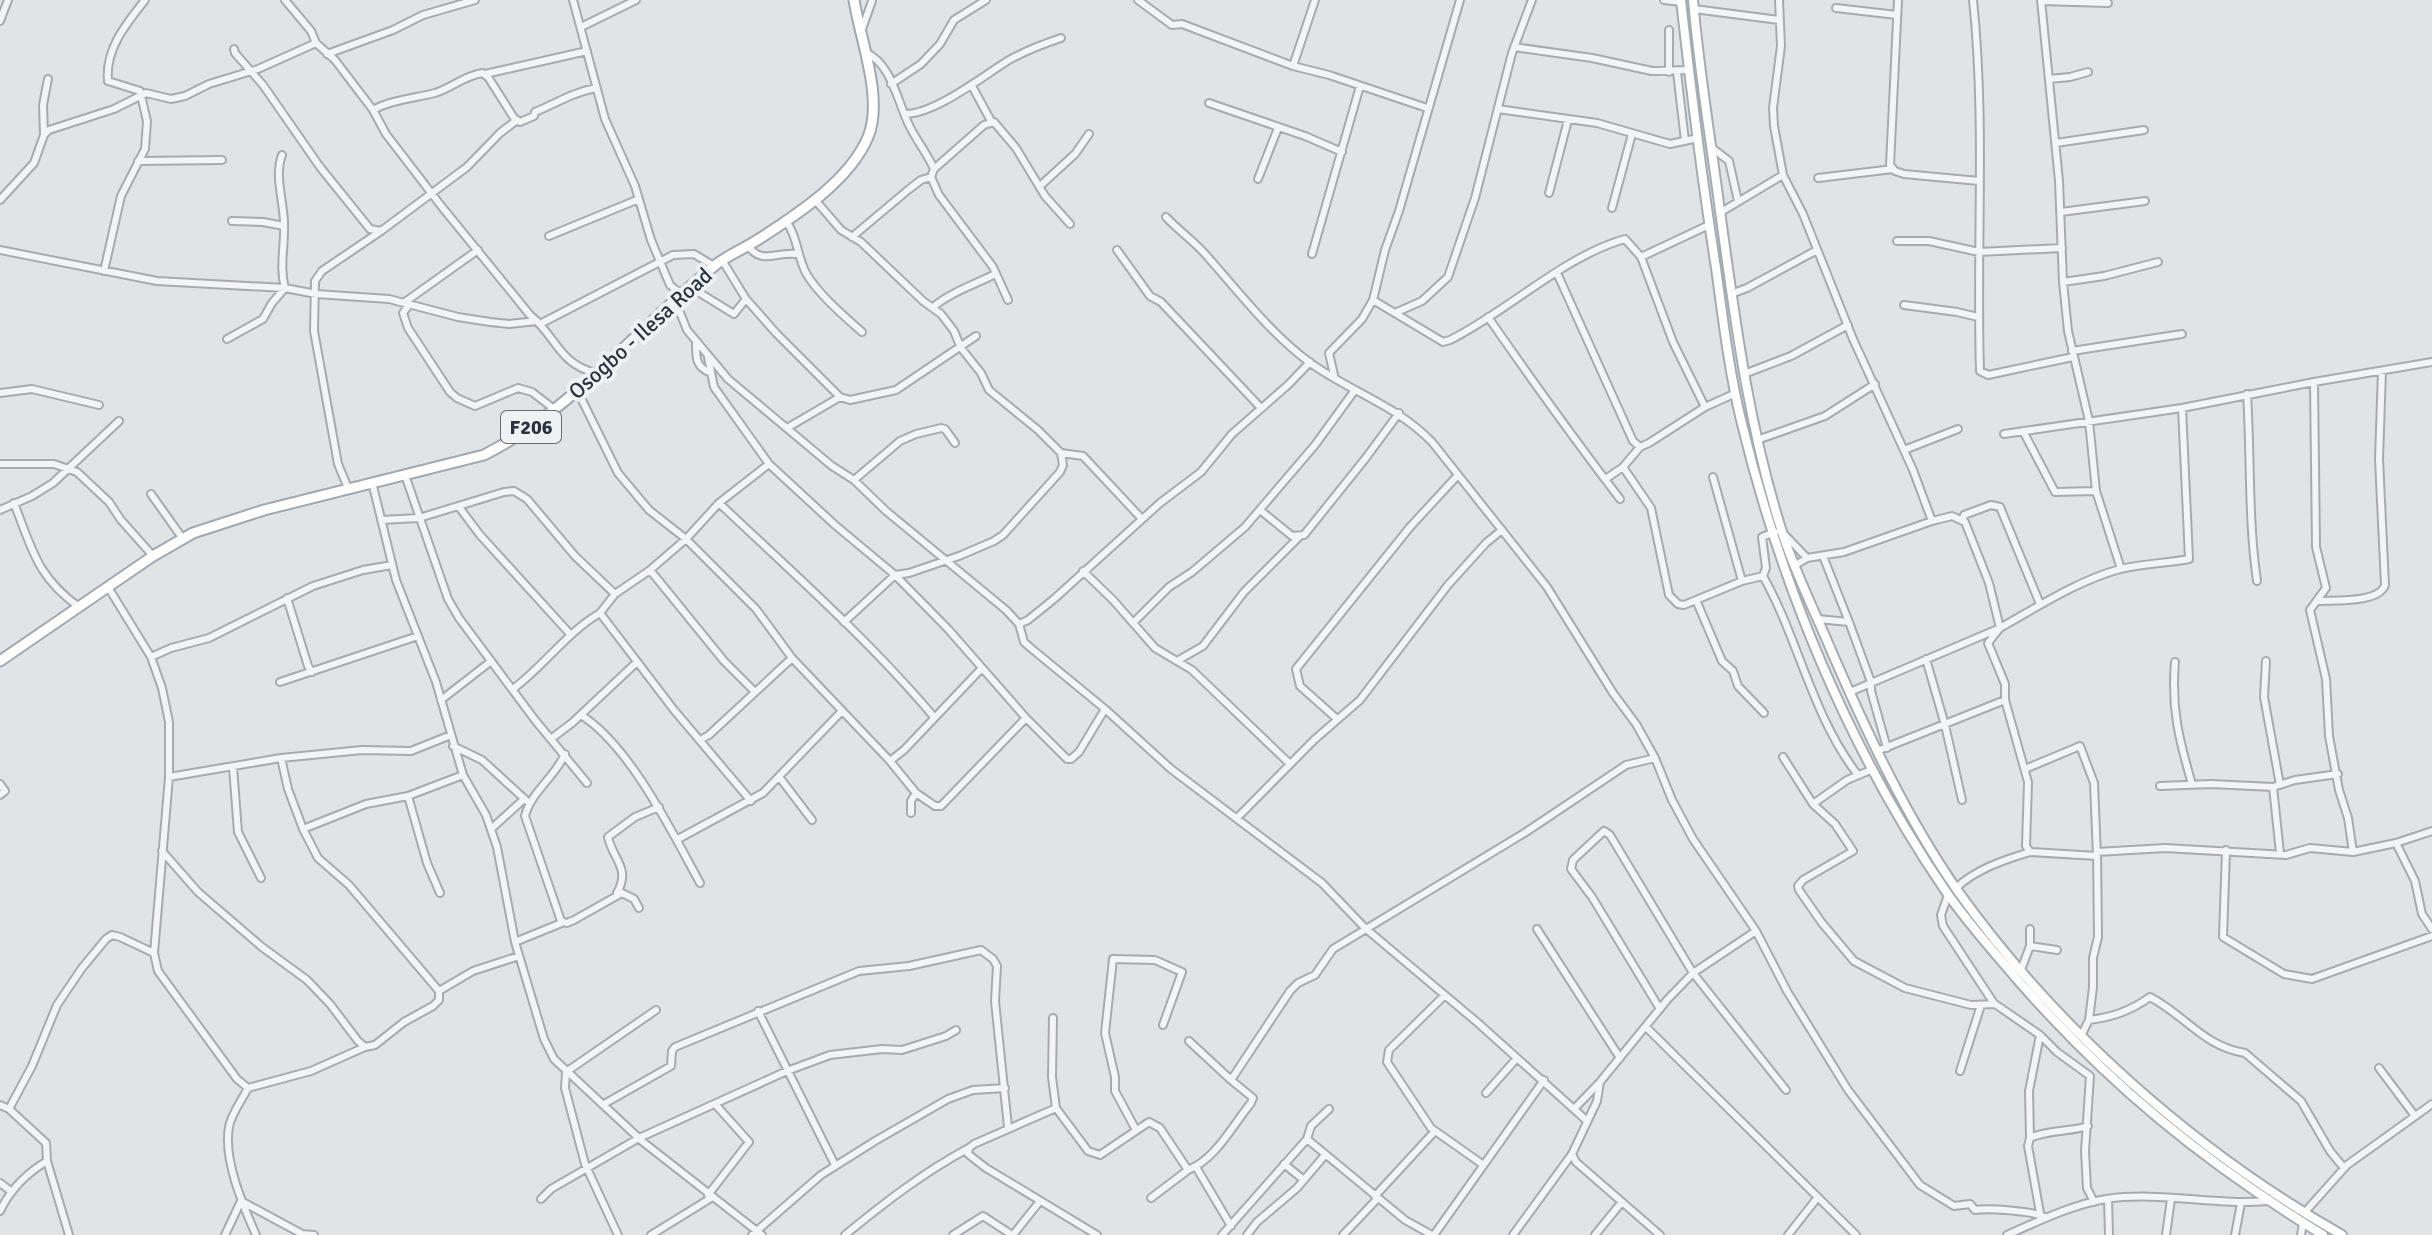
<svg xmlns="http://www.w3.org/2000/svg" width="2432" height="1235" font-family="Signika,sans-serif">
<rect width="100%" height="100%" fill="#e0e4e7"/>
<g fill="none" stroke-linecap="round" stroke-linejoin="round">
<!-- street casing -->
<g stroke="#a6abb1" stroke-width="10">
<path id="street" d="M285 0 311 31 316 43
M573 0 605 119 635 186 651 240 670 285 681 294
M1138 0 1172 25 1182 24 1293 66 1329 75 1427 108
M1664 0 1682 2
M1779 0 1781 46 1773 108 1774 126 1783 175 1803 214 1853 339 1913 470 1932 521
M1898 0 1890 165 1895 171 1904 174 1979 181
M1973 0C1986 123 1976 248 1980 371L1988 375 2073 357
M2041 0 2059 181 2063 282 2068 331 2089 421 2096 491 2121 569
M2041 1 2108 3
M1836 8 1897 15
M1694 9 1779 20
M0 21 8 0
M581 27 636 0
M861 32 872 1
M1514 47 1592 58 1652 71 1690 70
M234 49 235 53 263 85 320 167 370 229 381 231 467 167 500 133 517 120
M865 52C892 64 897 101 909 125 916 140 927 153 934 169
M327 54 393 30 423 15 475 0
M1293 66 1315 0
M1669 72V30
M1677 72 1685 141
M485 74 587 51
M2049 79 2070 77 2088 72
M891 84 921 64 940 44 954 20 986 0
M972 86 991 121
M1209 103 1305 136 1342 152
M1498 109 1597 123 1670 144 1698 138
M373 110 386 134 442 207 530 315C557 337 558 363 595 373
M905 114C935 114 983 76 1009 60 1025 51 1043 44 1061 38
M44 135 43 105 48 79
M2056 143 2144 130
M1712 148 1729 161 1738 201
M138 161 222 160
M1818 178 1893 169
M1258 179 1278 128
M1040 186 1075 154 1089 134
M1549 193 1568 120
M0 200 34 163 44 135 49 130 114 109 146 93 171 99 185 96 209 84 258 69 316 43 335 60 373 110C391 100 415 98 435 93 451 88 464 76 482 73L488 77 514 118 520 122 534 116 535 112C557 103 571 93 596 88
M816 201 841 230 861 242 923 301 941 314 954 331 961 348 981 373 989 390 1038 430 1061 453 1083 456 1142 519
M1612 208 1632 134
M1721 212 1783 175
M2061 212 2145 201
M1166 217C1179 231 1194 241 1206 255 1238 291 1270 333 1309 362 1350 392 1395 404 1432 442L1547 587 1613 693 1636 724 1655 758 1672 800 1693 839 1756 931 1787 991 1848 1090 1920 1185 1954 1206 1970 1204 1975 1210C1987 1208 2038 1211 2046 1218
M785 220C797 234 797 256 806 273 817 293 845 317 862 332
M232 221 263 222 284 226
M549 236 639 199
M852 237 908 190 921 180 931 177
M1897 241H1929L1979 252 2062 248
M747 245C763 266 775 251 797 254
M0 250 157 281 285 288 316 294 389 299 458 317 490 322 509 324 537 321
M1117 250 1150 296 1161 302 1261 408
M1312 254 1360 86
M1641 257 1709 225
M722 260 746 299 776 333 840 397 850 400 896 390 976 336
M104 271 121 196 145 149 147 121 140 91 108 81C105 49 126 24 145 0
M2063 282 2104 276 2158 262
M690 287 734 314 746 299
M1731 294 1747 288 1817 250
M675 300 687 330 728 379 832 466 854 480 886 511 1006 610 1019 624 1024 642 1032 649 1105 709 1171 769 1322 883 1365 928 1478 1023 1586 1120
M1008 300 993 267 939 195 931 177 934 169 984 125 994 122 1016 148 1045 196 1070 224
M1373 300 1443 342 1450 340C1507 312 1564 256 1625 239L1641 257 1673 342 1705 407 1649 443 1640 447 1633 441 1557 273
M405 302 478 250
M409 305 403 313 408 328 450 392 457 398 475 406 518 388 532 392 554 409
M1904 305 1957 312 1978 317
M933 307C951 292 974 285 995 274
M1397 312 1422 301 1448 277 1475 198 1512 53 1532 0
M1488 317C1531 379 1575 440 1620 499
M540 324 673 255 694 254 714 266
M227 339 263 319 272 303 285 288C279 267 285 245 284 224 284 202 274 176 282 155
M696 342C696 357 695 367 711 373
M2072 351 2182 334
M708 357 714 387 769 464 835 525 895 575 948 629 1026 718
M1744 374 1791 356 1848 325
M1334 375 1329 353 1362 319 1373 300 1385 250 1399 211 1460 0
M2314 382 2316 547 2326 588 2310 610 2326 679 2329 736 2339 790 2348 818 2353 852
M577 390 618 473 649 510 686 539 756 609 792 658 890 761 916 793 911 801V813
M0 393 32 389 99 405
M2247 394C2251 457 2248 519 2257 581
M1705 407 1736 393
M787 428 840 397
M2023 431 2055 492 2096 491
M2004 434 2182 408 2314 382 2432 362
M1757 440 1825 416 1875 384
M1904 450 1958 429
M0 464H54L77 472 109 502 121 520 153 556
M1623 467 1651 508 1669 595 1678 604 1684 605 1742 581 1713 477
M405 475 448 599 459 618 535 720 587 783
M1607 478 1623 467 1640 447
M854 480 900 441 916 434 941 428 945 429 955 443
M372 482 396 580 436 682 463 775 486 815 497 847 515 942 544 1039 554 1059 643 1142 762 1235
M348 488 338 464 314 331 315 281 322 271 381 231
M151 494 183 539
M14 503C32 549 37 577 79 607
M719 503C792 572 869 640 934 717
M459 507 480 535 570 634
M0 510 32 496 53 483 119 421
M1260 510 1292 536 1304 535 1365 459 1399 413
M1963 519 1964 515 1991 505 2000 507 2040 604
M381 520 419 518 504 492 514 491 527 499 575 556 615 594
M1785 535 1807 558
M1823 556 1849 622
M1794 566 1807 558 1844 552 1932 521 1952 516 1965 522 1989 583 2000 628C2039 606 2077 581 2120 569 2142 564 2167 563 2189 559L2182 408
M650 570 724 661 755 692
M1083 571 1113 600 1155 648 1192 670 1290 764
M1763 576C1799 640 1812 716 1858 775
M1742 581 1763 576 1766 568 1762 537 1775 532
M108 587 151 657 162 688 169 722V777L154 953 158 971 237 1079 248 1088 311 1071 365 1047
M287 598 308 666 312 672
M1696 600 1722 661 1733 671 1738 686 1764 713
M2318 601C2335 600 2379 603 2385 585L2379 459 2382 371
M1818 619 1849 622 1871 682V691L1887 748
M844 622 895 575 909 573 959 556 994 541 1003 535 1060 472 1063 465 1061 453
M1133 623 1169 587 1192 572 1245 527 1315 445 1355 390
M1019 624 1028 620 1054 599 1160 503 1201 472 1232 434 1289 384 1310 362
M151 657 171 648 209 638 313 586 363 570 392 565
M1926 659 1945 725 1962 800
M1177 661 1203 646 1244 592 1299 537
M2266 661 2264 697 2280 785
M2175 662C2171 708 2179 740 2192 784
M280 682 418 636
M513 689C544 666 566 633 600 613
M1850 692 2000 628 1988 643 2005 684V700L2028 782 2026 846 2030 852 2097 856 2094 783 2080 746 2025 769
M441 700 490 662
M581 715C630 746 672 832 700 883
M1337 719 1300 686 1296 669 1410 527 1458 475
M552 738 572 723 637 662
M700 740 709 735 792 658
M453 746 482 760 529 803
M1877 751 2005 700
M565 754C555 777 531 792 525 816L561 921 567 923 574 920 622 893 634 899 639 908
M1783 757 1813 804 1847 780 1873 769
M281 758 288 789 303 829
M890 761 904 750 982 668
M233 767 238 832 261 878
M169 777 281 758 362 750 411 751 451 735
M780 778 812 820
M0 784 5 791 0 795
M2160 786 2211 784 2273 787 2295 780 2338 774
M2273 787 2280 853
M916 793 935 806H941L1026 718 1067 759H1071L1079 752 1105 709
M408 796 427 863 440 893
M751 801 674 710 600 613 615 594 650 570 686 539 719 503 769 464
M1813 804 1835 824 1853 851 1803 880 1798 886 1799 890 1822 923 1854 961 1905 988 1971 1005 1995 1004 2040 1035 2057 1052 2090 1076 2085 1151 2087 1188 2094 1202
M1238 817 1314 740 1360 700 1448 585 1486 543 1502 530
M491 829 523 800
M678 839 763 793 842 711
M2396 843 2415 881 2422 914 2432 929
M2226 850 2223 937 2284 974 2312 979 2432 936
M162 851 198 892 262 947 307 980 330 1004 358 1041 365 1047 375 1045 404 1022 433 1006 439 1000V991L473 971 519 956
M1956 888C1976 869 2004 860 2030 852
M617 893C631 868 613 860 608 837L635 817 659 807
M1948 895 1941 915 1943 926 1993 1002
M1537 929 1620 1058
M515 942 564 922
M2030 946 2057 950
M2021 970 2030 946V929
M439 991 349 885 318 858 303 829 366 804 408 796 463 775
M1445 995 1389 1050 1387 1062 1431 1128 1482 1164
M1660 1009 1592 897 1571 869 1573 860 1604 831 1610 835 1693 973 1786 1090
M758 1011 835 1165
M1053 1018 1052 1077 1056 1108 974 1144 969 1148 968 1154 986 1168 1097 1235
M2089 1020C2113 1017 2130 1011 2150 997 2186 1016 2203 1046 2245 1053L2301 1101 2330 1151 2344 1168
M1646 1027 1856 1235
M2082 1034 2089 1020 2093 987V958L2098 937 2097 852 2165 848 2286 855 2310 848 2353 852 2396 843 2432 831
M1189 1041 1231 1080
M2379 1068 2415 1116
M1960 1071 1981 1005
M1600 1082 1597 1101 1572 1154 1576 1162 1660 1235
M248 1088C242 1100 231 1114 229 1127 223 1160 243 1205 256 1235
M1486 1093 1517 1058
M604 1104 671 1066 672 1051 675 1047 859 971 909 966 981 950 993 959 997 966 995 1001 1008 1127
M0 1105 9 1109 46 1143 47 1161 69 1235
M1056 1108 1088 1151 1100 1155 1149 1122 1160 1128 1188 1170C1216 1159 1232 1126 1251 1103L1253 1098 1231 1080 1290 991 1298 983 1315 975 1333 949 1526 832 1626 765 1655 758
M9 1109 32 1066 57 1005 82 968 106 939 112 935 120 937 154 953
M1329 1109 1311 1126 1307 1139 1405 1220 1432 1235
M1574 1109 1600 1082 1667 1000 1693 973 1756 931
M1136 1130 1115 1091V1077L1105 1033 1113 959 1155 960 1182 972 1163 1025
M2030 1138 2029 1091 2040 1035
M1284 1164 1304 1180
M1196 1167 1231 1226
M0 1183 12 1192
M708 1195 749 1142 715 1104
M1375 1196 1435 1131
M1151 1198 1188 1170
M541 1199 551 1189 639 1138 787 1071 830 1055 882 1049 902 1050 946 1036 956 1030
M2108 1199 2109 1235
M0 1211C10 1190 27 1173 47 1161
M2305 1212 2347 1165 2432 1104
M2040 1213 2028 1146 2030 1138C2046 1130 2070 1132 2088 1126
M225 1235 241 1201 302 1234 314 1235
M618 1235 585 1164 565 1088 566 1072 656 1010
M651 1235 711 1198
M752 1235 821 1175 875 1141 948 1099 973 1090 1005 1088
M845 1235C884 1203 924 1172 969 1148
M953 1235 983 1216 1012 1235
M1013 1235 1040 1201
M1222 1235 1307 1139
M1247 1235 1257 1222 1297 1188 1325 1155
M1343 1235 1378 1198
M1434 1235 1544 1080
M1513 1235 1572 1154
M1595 1235 1621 1203
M1788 1235 1818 1197
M2007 1235C2039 1221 2071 1205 2106 1199 2160 1191 2215 1206 2268 1201
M2166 1235 2171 1199
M2235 1235 2241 1203
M2301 1235 2303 1223"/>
</g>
<!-- secondary casing -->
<g stroke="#a6abb1" stroke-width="12">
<path id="secondary" d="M1681 0C1691 90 1702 179 1716 268 1723 319 1729 370 1741 420 1781 586 1850 752 1947 893 1968 923 1993 951 2016 978 2108 1084 2204 1162 2323 1235
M1693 0C1699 71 1711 141 1720 211 1735 320 1749 430 1783 535 1797 577 1817 616 1834 657 1869 737 1907 818 1957 890 2056 1029 2195 1151 2342 1235"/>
</g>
<!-- primary casing -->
<g stroke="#a0a9b2" stroke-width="13">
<path id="primary" d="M0 661 153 556 193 533 264 510 484 455C573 410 636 329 713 267 727 255 744 249 759 239 798 214 850 180 868 137 884 99 860 39 854 0"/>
</g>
<!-- street -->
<use href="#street" stroke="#f2f4f6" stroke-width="6"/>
<!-- secondary -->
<use href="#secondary" stroke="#fff" stroke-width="8"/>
<!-- primary -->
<use href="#primary" stroke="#fff" stroke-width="9"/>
</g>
<g text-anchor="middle" stroke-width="8" stroke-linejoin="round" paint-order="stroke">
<!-- shield labels -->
<rect fill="#eff2f5" stroke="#656c74" stroke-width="2" x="501" y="411" width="60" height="32" rx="6"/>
<g font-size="20" font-weight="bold" fill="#2a333d">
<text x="531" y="434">F206</text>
</g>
<!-- street labels -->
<g font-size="22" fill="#2a333d" stroke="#eff2f5">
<text transform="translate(640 333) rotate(-42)" y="8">Osogbo - Ilesa Road</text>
</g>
</g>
</svg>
